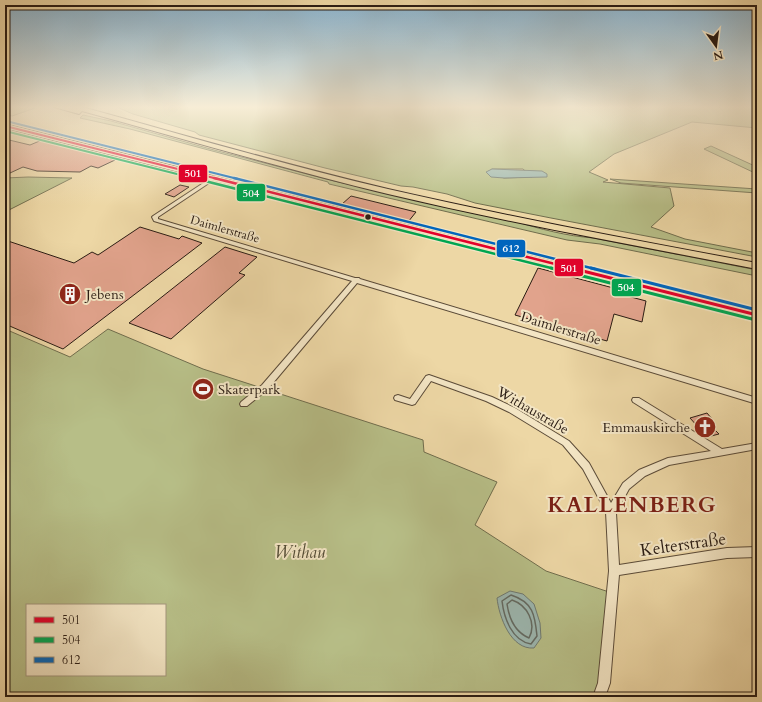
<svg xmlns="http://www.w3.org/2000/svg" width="762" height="702" font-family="Cardo,serif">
<rect width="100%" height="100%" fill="#edd7a5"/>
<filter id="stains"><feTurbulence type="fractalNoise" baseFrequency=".005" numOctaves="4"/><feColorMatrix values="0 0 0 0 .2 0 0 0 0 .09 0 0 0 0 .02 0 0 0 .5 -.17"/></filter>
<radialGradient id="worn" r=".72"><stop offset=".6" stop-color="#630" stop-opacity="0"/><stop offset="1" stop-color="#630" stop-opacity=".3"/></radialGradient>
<!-- green -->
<path fill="#b7be87" stroke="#706d4d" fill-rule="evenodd" d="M5 107H34L35 108 12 116 5 114Z
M117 107H757V128L692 122 614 154 589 172 608 180 603 182 670 188 674 206 651 227 685 239 757 253V257L551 218 475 203 447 194 413 187 401 186 325 168 199 135 195 132 133 114ZM492 169H523L532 177 504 178 487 172Z
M83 115 111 121 214 150 334 181 514 221C540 229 566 236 594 238L757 270V276L600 244 567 240 329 184 328 182 130 129 80 118Z
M711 146 757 167V174L704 149Z
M28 177 72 178 5 212V178Z
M610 179 757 189V193L634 184 621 183Z
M5 329 70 357 108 329 203 369 423 440 424 452 497 482 475 525 546 571 612 593 599 697H5ZM27 605H165V675H27Z"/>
<!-- water -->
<path fill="#9cb7b0" stroke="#6e7971" d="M492 169 542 171 547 174V177L504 178 491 177 486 172Z
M510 591 523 594 534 604 540 623 541 638 534 648C511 650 499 617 497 598Z"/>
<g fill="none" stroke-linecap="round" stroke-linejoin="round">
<!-- shore -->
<path stroke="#636a62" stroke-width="1.5" d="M511 595C533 602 535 615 537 636L531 644C512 641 504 618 502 601Z
M512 600C527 605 537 623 529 638 515 632 509 618 507 604Z"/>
</g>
<!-- building -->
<path fill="#e1a38c" stroke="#2a1c13" d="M5 139 30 145 42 140 115 160 98 168 91 166 80 172 37 171 23 167 10 173 5 172Z
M180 185 189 187 174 197 165 194Z
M351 196 416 212 408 222 341 205Z
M140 227 179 239 182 236 202 243 63 349 5 324V240L74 263 92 252 98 255Z
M225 247 257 257 239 273 245 275 171 339 129 323Z
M538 268 621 290 620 294 646 301 642 322 614 314 607 341 515 315Z
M707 413 712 419 706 421 719 434 707 437 690 418Z"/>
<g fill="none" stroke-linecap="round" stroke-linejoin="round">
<!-- minor casing -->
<g stroke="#5b4b38" stroke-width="2">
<path id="minor" d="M211 178 215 179 158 217V219L355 278H359L360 279 757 398V404L357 283 268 389 247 406H241L240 404 241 402 262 385 352 281 154 221 152 217 153 216Z
M429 375 492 397 515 408 569 441 589 463 611 503 623 483 639 470 668 458 711 451 633 402 632 400 633 398H639L722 449 757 443V449L669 465 645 476 629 489 616 513 619 565 727 548 757 547V557L727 558 619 575 610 683 605 697H593L598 683 609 571 606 512 583 469 563 445 509 412 486 401 431 381 415 404 412 405 395 400 394 398 395 396 398 395 410 399 426 376Z"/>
</g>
<!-- tertiary casing -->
<g stroke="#5b4b38" stroke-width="2">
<path id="tertiary" d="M5 124 757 312V318L5 128Z"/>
</g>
<!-- trunk casing -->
<g stroke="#2a1c13" stroke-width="2">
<path id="trunk" d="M54 107H82C184 135 285 165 388 189 510 217 634 240 757 263V269C634 245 510 223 388 194 285 169 184 139 82 111L79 114Z"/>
</g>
<!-- minor -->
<use href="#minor" fill="#f3e5c4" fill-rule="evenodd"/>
<!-- tertiary -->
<use href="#tertiary" fill="#f3e5c4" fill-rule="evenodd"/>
<!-- trunk -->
<use href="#trunk" fill="#edd7a5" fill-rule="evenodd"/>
<!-- bus-1-far2 casing -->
<g stroke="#f3e5c4" stroke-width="4">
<path id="bus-1-far2" d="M5 126 218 179"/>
</g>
<!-- bus-1-far1 casing -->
<g stroke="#f3e5c4" stroke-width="5">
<path id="bus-1-far1" d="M214 178 575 269"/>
</g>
<!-- bus-1 casing -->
<g stroke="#f3e5c4" stroke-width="6">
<path id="bus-1" d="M571 268 757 315"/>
</g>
<!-- bus-2-far2 casing -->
<g stroke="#f3e5c4" stroke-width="4">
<path id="bus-2-far2" d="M5 131 197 179"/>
</g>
<!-- bus-2-far1 casing -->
<g stroke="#f3e5c4" stroke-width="5">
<path id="bus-2-far1" d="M193 178 555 269"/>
</g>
<!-- bus-2 casing -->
<g stroke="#f3e5c4" stroke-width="6">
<path id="bus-2" d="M551 268 756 320"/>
</g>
<!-- bus-3-far2 casing -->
<g stroke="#f3e5c4" stroke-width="4">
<path id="bus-3-far2" d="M6 121 238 179"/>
</g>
<!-- bus-3-far1 casing -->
<g stroke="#f3e5c4" stroke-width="5">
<path id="bus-3-far1" d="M234 178 595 269"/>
</g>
<!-- bus-3 casing -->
<g stroke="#f3e5c4" stroke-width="6">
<path id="bus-3" d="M591 268 757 310"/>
</g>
<!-- bus-1-far2 -->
<use href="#bus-1-far2" stroke="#e4002b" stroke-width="2"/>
<!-- bus-1-far1 -->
<use href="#bus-1-far1" stroke="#e4002b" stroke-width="2.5"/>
<!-- bus-1 -->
<use href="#bus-1" stroke="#e4002b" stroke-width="3"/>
<!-- bus-2-far2 -->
<use href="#bus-2-far2" stroke="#00a651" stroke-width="2"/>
<!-- bus-2-far1 -->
<use href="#bus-2-far1" stroke="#00a651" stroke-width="2.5"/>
<!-- bus-2 -->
<use href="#bus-2" stroke="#00a651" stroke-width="3"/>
<!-- bus-3-far2 -->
<use href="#bus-3-far2" stroke="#0065bd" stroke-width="2"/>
<!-- bus-3-far1 -->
<use href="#bus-3-far1" stroke="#0065bd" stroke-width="2.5"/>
<!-- bus-3 -->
<use href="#bus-3" stroke="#0065bd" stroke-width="3"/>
</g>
<!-- sky -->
<linearGradient id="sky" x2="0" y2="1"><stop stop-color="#89b5d2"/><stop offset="0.52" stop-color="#f7edd6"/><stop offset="1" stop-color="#f7edd6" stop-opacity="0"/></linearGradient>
<rect width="762" height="206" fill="url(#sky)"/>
<!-- icons -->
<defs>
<g id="building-disc" transform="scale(1.15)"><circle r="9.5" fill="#8f2418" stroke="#f3e5c4"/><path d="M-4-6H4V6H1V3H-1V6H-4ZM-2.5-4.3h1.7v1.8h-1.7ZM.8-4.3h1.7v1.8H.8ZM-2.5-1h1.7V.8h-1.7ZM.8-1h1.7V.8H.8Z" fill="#fff"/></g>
<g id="stadium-disc" transform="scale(1.15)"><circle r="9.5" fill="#8f2418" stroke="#f3e5c4"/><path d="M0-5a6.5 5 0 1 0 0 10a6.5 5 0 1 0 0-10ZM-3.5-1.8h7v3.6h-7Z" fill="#fff"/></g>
<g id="church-disc" transform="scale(1.15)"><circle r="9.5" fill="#8f2418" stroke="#f3e5c4"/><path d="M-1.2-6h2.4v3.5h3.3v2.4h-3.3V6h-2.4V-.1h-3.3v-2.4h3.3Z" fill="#fff"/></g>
</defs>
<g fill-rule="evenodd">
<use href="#building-disc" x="70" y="294"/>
<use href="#stadium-disc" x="203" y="389"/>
<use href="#church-disc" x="705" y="427"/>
</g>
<!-- markers -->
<circle fill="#2a1c13" stroke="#f3e5c4" stroke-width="1.5" cx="368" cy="217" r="3.5"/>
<g text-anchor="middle" stroke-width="4" stroke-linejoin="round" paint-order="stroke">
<!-- far-street labels -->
<g font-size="12" fill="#2a1c13" stroke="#f3e5c4">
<text transform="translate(225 229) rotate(16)" y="4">Daimlerstraße</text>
</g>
<!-- poi labels -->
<g font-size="14" fill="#2a1c13" stroke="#f3e5c4" text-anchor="start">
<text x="86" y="299">Jebens</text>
<text x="218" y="394">Skaterpark</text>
<text x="690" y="432" text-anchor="end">Emmauskirche</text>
</g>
<!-- street labels -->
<g font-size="14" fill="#2a1c13" stroke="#f3e5c4">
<text transform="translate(561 328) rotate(17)" y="5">Daimlerstraße</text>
<text transform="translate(533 410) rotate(30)" y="5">Withaustraße</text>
</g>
<!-- near-street labels -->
<g font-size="17" fill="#2a1c13" stroke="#f3e5c4">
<text transform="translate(683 544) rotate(-8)" y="6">Kelterstraße</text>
</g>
<!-- near-park labels -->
<g font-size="17" font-style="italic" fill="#544d36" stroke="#f3e5c4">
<text x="300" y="558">Withau</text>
</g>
<!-- near-district labels -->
<g font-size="22" font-weight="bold" letter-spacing="1" fill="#7a1f14" stroke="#f3e5c4">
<text x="632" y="512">KALLENBERG</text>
</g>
</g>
<g stroke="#f3e5c4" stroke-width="1.5">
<rect x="178" y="164" width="30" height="19" rx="4" fill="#e4002b"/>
<rect x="236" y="183" width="30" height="19" rx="4" fill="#00a651"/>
<rect x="496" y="239" width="30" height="19" rx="4" fill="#0065bd"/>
<rect x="554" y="258" width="30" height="19" rx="4" fill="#e4002b"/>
<rect x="611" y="278" width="31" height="19" rx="4" fill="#00a651"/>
</g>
<g font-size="11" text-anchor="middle" font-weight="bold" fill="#fff">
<text x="193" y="177">501</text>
<text x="251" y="197">504</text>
<text x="511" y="252">612</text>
<text x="569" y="272">501</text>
<text x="626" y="291">504</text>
</g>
<!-- margin -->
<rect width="762" height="702" fill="none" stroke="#edd7a5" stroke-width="20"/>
<rect x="6" y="6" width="750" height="690" fill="none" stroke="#2a1c13" stroke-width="2"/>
<rect x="10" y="10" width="742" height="682" fill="none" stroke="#2a1c13"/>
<!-- legend -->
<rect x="26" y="604" width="140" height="72" fill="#f3e5c4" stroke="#a3957d"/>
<rect x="34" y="617" width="20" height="6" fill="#e4002b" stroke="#a3957d"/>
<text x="62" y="624" font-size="12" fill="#2a1c13">501</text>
<rect x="34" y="637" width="20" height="6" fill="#00a651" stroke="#a3957d"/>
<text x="62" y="644" font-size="12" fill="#2a1c13">504</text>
<rect x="34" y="657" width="20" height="6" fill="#0065bd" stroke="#a3957d"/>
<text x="62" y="664" font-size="12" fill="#2a1c13">612</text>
<!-- north arrow -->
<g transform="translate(716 46) rotate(166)" stroke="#f3e5c4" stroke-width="3" paint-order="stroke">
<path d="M0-3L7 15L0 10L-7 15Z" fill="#2a1c13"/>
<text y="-6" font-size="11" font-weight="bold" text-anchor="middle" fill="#2a1c13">N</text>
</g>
<rect width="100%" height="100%" filter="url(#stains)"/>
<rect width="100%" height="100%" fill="url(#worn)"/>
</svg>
